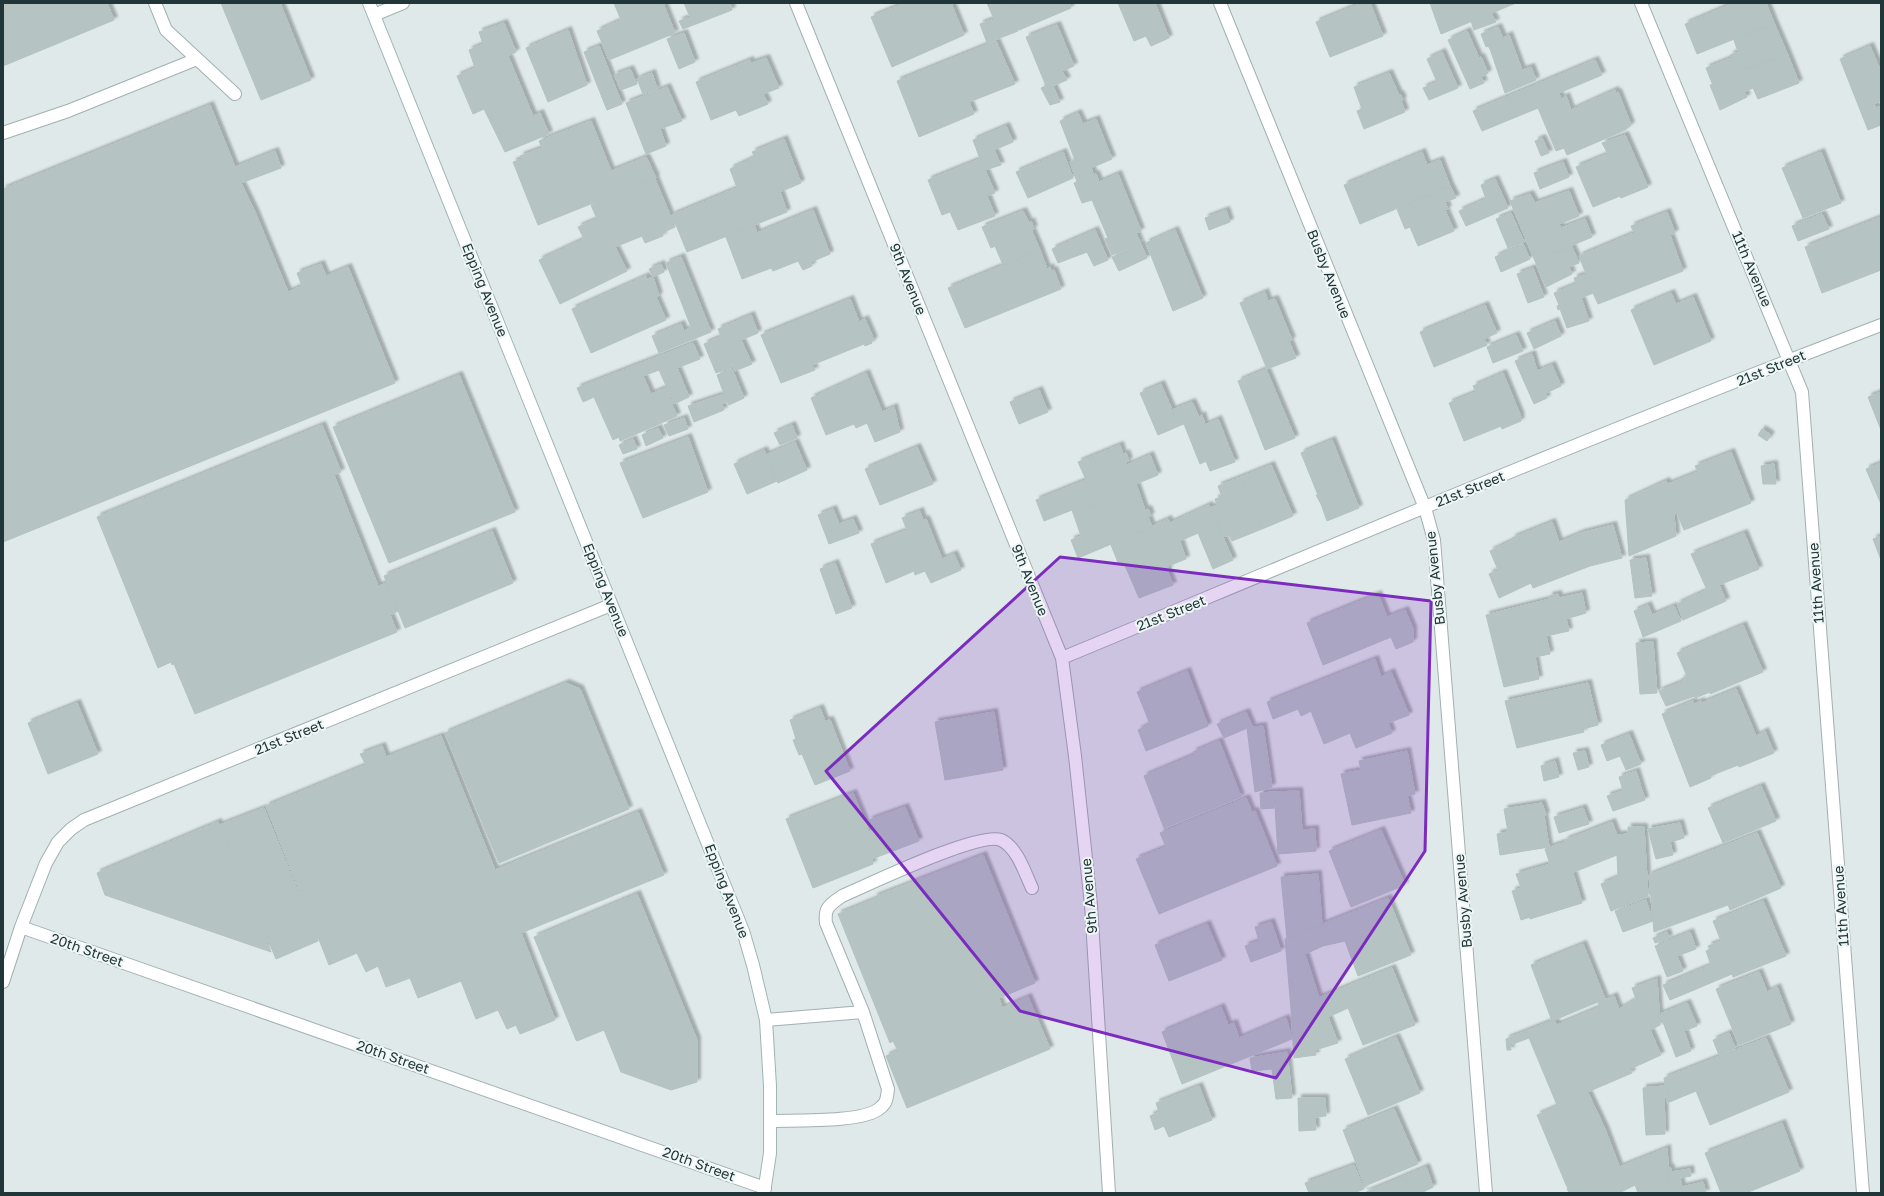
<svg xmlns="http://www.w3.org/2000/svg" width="1884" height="1196" font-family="'Golos Text',sans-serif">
<defs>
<filter id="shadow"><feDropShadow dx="3.5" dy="-3.5" stdDeviation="1" flood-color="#0004"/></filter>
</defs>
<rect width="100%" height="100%" fill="#dfe9e9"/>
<!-- building -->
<path fill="#b5c4c3" stroke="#b2c3c2" filter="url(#shadow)" d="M3 3H107L114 20 3 66Z
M221 3H280L311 80 261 100Z
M614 3H663L675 33 609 60 597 31 621 20Z
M684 3H730L732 10 683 29 679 21 690 17Z
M905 3H951L964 35 892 67 871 17Z
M987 3H1007L1018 31 987 43 980 24 994 19Z
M1008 3H1069L1071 8 1019 30Z
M1118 3H1155L1169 38 1151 46 1146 36 1134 41Z
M1362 3H1370L1383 36 1330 57 1316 22Z
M1430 3H1516L1441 34Z
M1734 3H1766L1774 23 1697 54 1685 24Z
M1491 13 1496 22 1474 30 1471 21Z
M504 23 516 52 508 56 533 116 540 113 549 134 505 152 484 109 473 114 457 76 475 68 469 50 483 44 479 32Z
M1774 23 1787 53 1712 83 1706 68 1731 58 1730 55 1738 52 1734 40Z
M1057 25 1074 66 1062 71 1067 80 1053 86 1060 102 1050 105 1041 88 1046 86 1026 37Z
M1498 27 1503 38 1509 35 1522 70 1531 67 1536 80 1505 93 1490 49 1488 46 1486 47 1481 34Z
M568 30 587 85 548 102 526 48Z
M1467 31 1479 58 1481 57 1488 73 1481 77 1484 83 1470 89 1448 40Z
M684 33 695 62 679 69 667 39Z
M996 41 1015 84 969 102 974 114 919 137 897 81Z
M599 46 622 104 607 110 584 52Z
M1870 46 1881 72V101L1874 104 1876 108 1881 106V125L1868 130 1840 59Z
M1442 52 1458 88 1429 100 1423 88 1437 82 1427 59Z
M1787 53 1799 83 1758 99 1753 88 1744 92 1747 97 1720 110 1710 85Z
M766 58 779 88 763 94 768 104 739 116 736 110 711 120 696 82 750 60 751 63Z
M1595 60 1602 75 1559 93 1561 99 1566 96 1571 110 1615 90 1616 93 1618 92 1631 125 1625 130 1567 155 1564 148 1556 151 1538 108 1482 131 1473 111Z
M630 69 637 84 621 90 614 75Z
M652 73 657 89 643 94 637 79Z
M1389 73 1399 95 1400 94 1403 100 1401 101 1405 112 1364 129 1357 111 1362 109 1354 87Z
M667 87 682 121 660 129 666 146 646 154 626 103Z
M210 105 235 167 275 151 281 168 241 183 255 212 288 292 302 286 297 273 321 264 326 276 348 267 395 383 3 542V189Z
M1078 113 1083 124 1096 119 1112 159 1091 168 1094 175 1077 182 1070 162 1075 160 1060 121Z
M591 121 611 171 646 157 656 178 538 225 513 162 522 159 520 156 542 148 539 141Z
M1006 126 1013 142 994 150 1001 165 985 170 995 193 987 196 995 216 958 230 950 212 942 215 928 180 980 159 973 140Z
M1625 135 1648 187 1621 198 1620 196 1593 207 1576 167 1608 154 1602 143Z
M1542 138 1549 153 1541 156 1535 141Z
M784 139 801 183 780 192 787 212 687 252 672 215 737 188 730 169 755 157 752 152Z
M1063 152 1073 178 1028 198 1016 172Z
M1422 152 1427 165 1440 160 1450 186 1360 224 1344 185Z
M1821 152 1841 203 1803 218 1782 168Z
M1563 162 1569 177 1540 189 1534 173Z
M1096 174 1099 182 1118 174 1141 231 1136 233 1140 243 1112 255 1105 239 1108 238 1092 200 1082 203 1074 183Z
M655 179 675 227 662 233 663 236 645 243 642 236 615 247 627 271 560 304 539 260 584 239 578 227 597 219 591 205Z
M1495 179 1508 208 1466 226 1459 211 1486 199 1481 185Z
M1450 186 1456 198 1445 202 1448 209 1445 210 1454 231 1418 246 1410 227 1405 229 1397 209Z
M1569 191 1579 216 1559 224 1561 228 1585 219 1592 237 1535 261 1510 201 1530 194 1535 203Z
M813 210 830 254 811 262 812 266 803 270 798 261 773 271 771 268 742 279 726 237 754 225 757 233Z
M1226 210 1230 222 1209 230 1205 218Z
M1023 211 1029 223 1031 221 1034 229H1031L1040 250 1003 265 995 246 991 248 982 227Z
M1667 212 1675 233 1670 235 1683 271 1598 304 1593 293 1581 298 1589 321 1567 328 1560 309 1558 310 1557 306 1559 305 1554 293 1576 284 1574 278 1586 274 1579 256 1634 233 1631 226Z
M1511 213 1524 242 1508 248 1496 219Z
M1822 214 1829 229 1798 241 1792 226Z
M1881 217V270L1822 293 1805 247Z
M1095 230 1108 260 1094 266 1087 252 1058 263 1052 249Z
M1175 230 1203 298 1173 311 1146 243Z
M1141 244 1147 258 1119 271 1112 257Z
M1523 244 1530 259 1501 272 1495 257Z
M1571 245 1579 263 1569 267 1572 274 1546 287 1535 261Z
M1040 250 1047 269 1050 267 1051 271 1054 270 1061 289 965 328 948 288Z
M681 257 711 332 659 353 652 336 681 324 684 331 691 327 666 263Z
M661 264 664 272 653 277 649 269Z
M1533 268 1544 297 1528 303 1517 274Z
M646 276 647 279 653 277 659 296 656 297 666 320 591 353 572 309Z
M1265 292 1268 301 1275 299 1292 340 1289 341 1296 358 1267 369 1240 303Z
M1671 293 1676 304 1693 297 1711 341 1654 365 1631 310Z
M850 299 859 322 865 319 874 340 871 342 872 343 865 346 864 344 812 365 815 370 781 383 761 335Z
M1485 305 1497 333 1484 339 1487 345 1434 367 1420 332Z
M751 315 758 333 741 340 752 364 735 371 718 329Z
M1555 321 1561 336 1534 349 1527 333Z
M1516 335 1523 351 1493 363 1487 347Z
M720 337 732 367 716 373 704 344Z
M693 343 700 359 677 368 689 397 674 404 659 370 643 376 651 394 665 388 677 416 620 441 619 437 613 440 594 397 583 402 577 388Z
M1532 354 1537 371 1552 365 1561 386 1546 393 1545 394 1547 398 1534 404 1515 361Z
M732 369 744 398 729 405 728 402 722 404 724 410 694 422 688 406 724 394 717 375Z
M1266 369 1295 438 1265 450 1238 381Z
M866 373 882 412 894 407 900 432 875 442 867 423 856 428 854 424 826 435 811 398Z
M1503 373 1521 417 1520 418 1521 421 1502 429 1501 426 1464 441 1449 403 1476 392 1473 386Z
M459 375 515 512 389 563 333 427Z
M1161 384 1179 426 1158 435 1140 393Z
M1039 390 1048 412 1019 424 1010 402Z
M1881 392V430L1868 397Z
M1192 402 1199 417 1202 415 1205 425 1218 419 1235 462 1210 471 1206 461 1200 464 1184 424 1178 426 1172 410Z
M684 418 688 429 669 436 664 425Z
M322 425 341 472 334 475 378 586 387 583 398 611 390 615 397 632 195 714 174 664 172 665 171 662 158 668 97 517Z
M792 425 797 438 780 445 774 433Z
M658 428 663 438 646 446 642 435Z
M1762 429 1771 435 1767 441 1758 435Z
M688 437 708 492 643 518 620 463Z
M633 439 637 449 623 454 619 445Z
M1332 440 1359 508 1327 521 1321 504 1316 495H1318L1301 453Z
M795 442 807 470 778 483 766 455Z
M1120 445 1123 455 1126 453 1129 461 1126 462 1127 465 1150 455 1158 475 1136 484 1100 503 1072 510 1044 521 1036 500 1086 480 1078 462Z
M917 447 933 484 880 505 865 469Z
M764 450 777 481 747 494 734 464Z
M1731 452 1751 503 1684 530 1677 513 1674 516 1676 536 1629 556 1625 500 1666 481 1668 484 1698 472 1695 466Z
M1881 463V504L1866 469Z
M1774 464 1776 484H1763L1761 466Z
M1271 465 1293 516 1262 529 1241 477Z
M1241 477 1262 529 1232 541 1229 535 1223 537 1210 508 1217 505 1215 499 1222 497 1218 486Z
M1136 484 1145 510 1148 509 1151 516 1148 517 1152 527 1078 558 1071 540 1081 536 1072 510 1100 503Z
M1209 505 1233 560 1213 569 1198 533 1180 541 1186 559 1168 566 1169 569 1167 570 1173 585 1139 598 1124 563 1119 565 1111 545 1168 519 1170 523Z
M833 509 839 524 853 519 859 533 829 544 818 515Z
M920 511 923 520 926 519 942 559 954 554 961 570 931 583 925 571 915 575 914 571 886 583 871 544 907 530 902 518Z
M1552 522 1559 542 1581 533 1613 525 1622 558 1590 566 1533 588 1531 583 1499 598 1489 574 1498 570 1490 551 1513 540 1512 538Z
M492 531 513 583 405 628 384 576Z
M1744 533 1759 569 1719 585 1726 601 1683 620 1677 604 1707 590 1691 554Z
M1881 536V560L1873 539Z
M1646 558 1652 596 1635 598 1630 560Z
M835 563 852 608 836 614 820 569Z
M1582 593 1586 613 1566 619 1569 631 1546 636 1550 654 1535 657 1539 679 1504 687 1486 615 1550 599 1549 596 1558 594 1559 598Z
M1378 594 1387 617 1405 610 1413 629V642L1396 649 1391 637 1323 665 1307 623Z
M1648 605 1652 615 1674 606 1681 621 1643 637 1634 611Z
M1743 625 1763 672 1710 694V692L1695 698V696L1666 706 1659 691 1682 682 1681 679 1687 676 1677 653Z
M1653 642 1657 693 1640 694 1636 643Z
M1375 659 1381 677 1391 672 1409 715 1388 723 1392 733 1356 748 1350 733 1324 744 1311 711 1301 716 1298 709 1273 719 1267 702Z
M1187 671 1208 726 1146 751 1138 730 1150 724 1137 692Z
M566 683 580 689 629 809 499 863 445 733Z
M1588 683 1598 725 1583 729 1584 732 1517 748 1505 701Z
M1736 689 1756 736 1765 731 1774 753 1739 767 1738 765 1710 776 1711 778 1690 787 1662 714 1693 701 1694 704 1701 701 1702 703Z
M77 703 98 754 48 774 28 723Z
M820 708 825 721 830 720 850 771 815 785 802 754 799 755 793 740 796 739 790 720Z
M994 712 1003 770 945 780 935 722Z
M1246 712 1252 726 1224 738 1217 724Z
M1263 726 1272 787 1255 792 1247 728Z
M1629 734 1641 764 1626 770 1620 756 1607 761 1601 745Z
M441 736 495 870 638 812 664 875 521 933 555 1020 520 1034 516 1025 507 1029 498 1010 476 1019 461 981 418 998 410 978 386 987 378 966 366 972 357 953 329 965 266 806 366 765 360 754 382 746 386 757Z
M1219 741 1241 797 1164 828 1144 776 1194 755 1193 752Z
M1407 751 1415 794 1407 796 1411 813 1352 825 1341 774 1361 770 1359 761Z
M1585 751 1589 767 1578 770 1573 753Z
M1555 761 1559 777 1544 781 1541 766Z
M1636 771 1645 800 1613 811 1607 796 1623 791 1619 777Z
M1761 786 1776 821 1723 843 1708 808Z
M1299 791 1302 830 1315 829 1316 851 1278 854 1274 792Z
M1274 792V808L1261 809 1260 793Z
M853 793 869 832 873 830 869 820 905 807 919 841 872 859 873 864 813 888 786 819Z
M1246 798 1252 812 1255 811 1277 866 1159 914 1136 859 1166 847 1160 833Z
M1542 803 1546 815 1544 816 1549 847 1500 855 1497 834 1508 832 1504 809Z
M264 808 318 941 276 959 220 825Z
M1583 808 1589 824 1559 833 1554 817Z
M218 822 271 952 105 895 97 873Z
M1612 822 1617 835 1628 834V827H1644L1648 896 1611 911 1601 884 1618 877 1617 855 1574 872 1573 869 1572 870 1582 903 1530 919V917L1521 920 1512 891 1521 888 1516 874 1550 864 1545 849 1565 842V840Z
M1680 823 1684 838 1670 842 1673 855 1656 859 1648 829Z
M1381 830 1405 885 1351 907 1329 851Z
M1757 833 1781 888 1730 910 1728 905 1654 932 1649 875Z
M983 855 1035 983 999 998 1002 1008 1028 997 1050 1049 907 1108 886 1056 898 1051 893 1041 890 1043 838 914 875 899 874 897Z
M1318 874 1322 925 1287 939 1281 877Z
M637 894 697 1040V1082L671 1090 621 1072 604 1030 577 1041 576 1040 534 937Z
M1388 898 1411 955 1358 976 1345 941 1323 946 1305 954 1319 998 1291 1009 1285 939Z
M1646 900 1653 921 1623 932 1615 911Z
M1763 901 1786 956 1733 977 1732 974 1670 1000 1663 985 1711 965 1706 951 1710 949 1708 946 1721 941 1713 921Z
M1271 922 1281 951 1251 962 1245 946 1259 941 1255 927Z
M1207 924 1222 960 1169 981 1155 945Z
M1667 932 1669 938 1655 943 1653 938Z
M1690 932 1696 949 1677 956 1683 971 1667 977 1655 946Z
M1583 944 1605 999 1552 1021 1531 965Z
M1392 968 1415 1025 1363 1045 1348 1008 1328 1017 1338 1043 1315 1050 1316 1055 1294 1058 1291 1009Z
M1759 972 1767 992 1777 987 1791 1024 1739 1045 1716 989Z
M1657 979 1660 1025 1650 1030 1661 1055 1630 1069 1632 1073 1557 1105 1529 1038 1510 1045 1511 1050H1507L1506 1039 1554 1020 1557 1025 1600 1007 1598 1003 1614 996 1619 1009 1636 999 1632 988Z
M1687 1003 1697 1026 1684 1031 1691 1051 1676 1057 1660 1014Z
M1221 1007 1228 1025 1234 1023 1239 1038 1286 1018 1292 1039 1182 1084 1162 1032Z
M1729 1033 1735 1048 1719 1055 1713 1040Z
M1396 1037 1420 1093 1368 1115 1345 1059Z
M1766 1038 1789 1092 1710 1125 1696 1091 1667 1103 1664 1078Z
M1287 1052 1292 1098 1276 1099 1272 1069 1252 1071 1250 1058Z
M1199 1086 1212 1120 1169 1137 1164 1126 1155 1130 1150 1116 1159 1112 1156 1103Z
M1664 1086 1665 1134 1646 1135 1643 1088Z
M1588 1093 1605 1129 1619 1166 1567 1187 1537 1115Z
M1298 1098H1325L1326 1116 1315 1117 1316 1130 1299 1131Z
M1394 1109 1418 1164 1365 1186 1343 1130Z
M1782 1123 1800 1171 1746 1193H1721L1705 1153Z
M1667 1148 1670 1193H1638L1635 1185 1619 1193H1569L1567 1188Z
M1354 1165 1364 1189 1354 1193H1309L1305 1183Z
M1426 1167 1433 1187 1421 1193H1364Z
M1668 1167 1671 1168V1172L1690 1169 1691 1176 1680 1178 1682 1187 1703 1182 1706 1193H1670Z"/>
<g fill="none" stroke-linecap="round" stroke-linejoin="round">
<!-- lane casing -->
<g stroke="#a2b0b0" stroke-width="14">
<path id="lane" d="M155 3 166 30 235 94
M3 133 68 111 197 59
M21 927 765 1188
M3 982 21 927 46 863 58 842 71 829 84 820 611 605
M766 1020 863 1012 826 923C824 907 830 905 842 896 868 885 979 831 1001 840 1017 847 1025 873 1032 888
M770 1121C794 1120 864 1123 880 1108 887 1103 887 1097 888 1089L863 1012"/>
</g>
<!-- street casing -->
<g stroke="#a2b0b0" stroke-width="14">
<path id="street" d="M796 3 1062 658 1075 756 1091 905 1109 1193
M1220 3 1425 508 1434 540 1486 1193
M1641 3 1802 392 1863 1193
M1062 658C1334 545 1605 430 1881 325"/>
</g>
<!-- secondary casing -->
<g stroke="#9fb4b4" stroke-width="14">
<path id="secondary" d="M369 3 743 931 753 965 766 1020 770 1086V1153L764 1193
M374 15 403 3"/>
</g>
<!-- lane -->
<use href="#lane" stroke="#fff" stroke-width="12"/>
<!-- street -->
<use href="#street" stroke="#fff" stroke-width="12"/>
<!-- secondary -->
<use href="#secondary" stroke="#fff" stroke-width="12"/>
</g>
<!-- marked area -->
<path fill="#7b2cbf" fill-opacity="0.2" stroke="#7b2cbf" stroke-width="3" stroke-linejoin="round" d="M1060 557 1431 601 1425 851 1276 1078 1020 1011 826 771Z"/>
<g text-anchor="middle" stroke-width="4" stroke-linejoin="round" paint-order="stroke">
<!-- street labels -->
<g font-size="14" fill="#213638" stroke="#eff6f6">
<text transform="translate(1752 269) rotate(67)" y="5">11th Avenue</text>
<text transform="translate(1329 274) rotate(68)" y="5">Busby Avenue</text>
<text transform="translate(908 279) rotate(68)" y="5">9th Avenue</text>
<text transform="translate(485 290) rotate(68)" y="5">Epping Avenue</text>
<text transform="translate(1771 368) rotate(-22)" y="5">21st Street</text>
<text transform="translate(1470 489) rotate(-22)" y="5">21st Street</text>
<text transform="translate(1435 578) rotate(-96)" y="5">Busby Avenue</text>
<text transform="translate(1030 580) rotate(68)" y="5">9th Avenue</text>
<text transform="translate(1816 583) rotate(-94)" y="5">11th Avenue</text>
<text transform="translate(606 590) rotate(68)" y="5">Epping Avenue</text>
<text transform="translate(1171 613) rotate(-22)" y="5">21st Street</text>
<text transform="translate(289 737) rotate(-22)" y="5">21st Street</text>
<text transform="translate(727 891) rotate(69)" y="5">Epping Avenue</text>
<text transform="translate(1089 896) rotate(-95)" y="5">9th Avenue</text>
<text transform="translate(1463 901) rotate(-95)" y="5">Busby Avenue</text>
<text transform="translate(1841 906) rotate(-94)" y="5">11th Avenue</text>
<text transform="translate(87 950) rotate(19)" y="5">20th Street</text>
<text transform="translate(393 1057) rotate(19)" y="5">20th Street</text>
<text transform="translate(699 1164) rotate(20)" y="5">20th Street</text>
</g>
</g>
<!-- border -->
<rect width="1884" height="1196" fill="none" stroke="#213638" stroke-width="8"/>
</svg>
